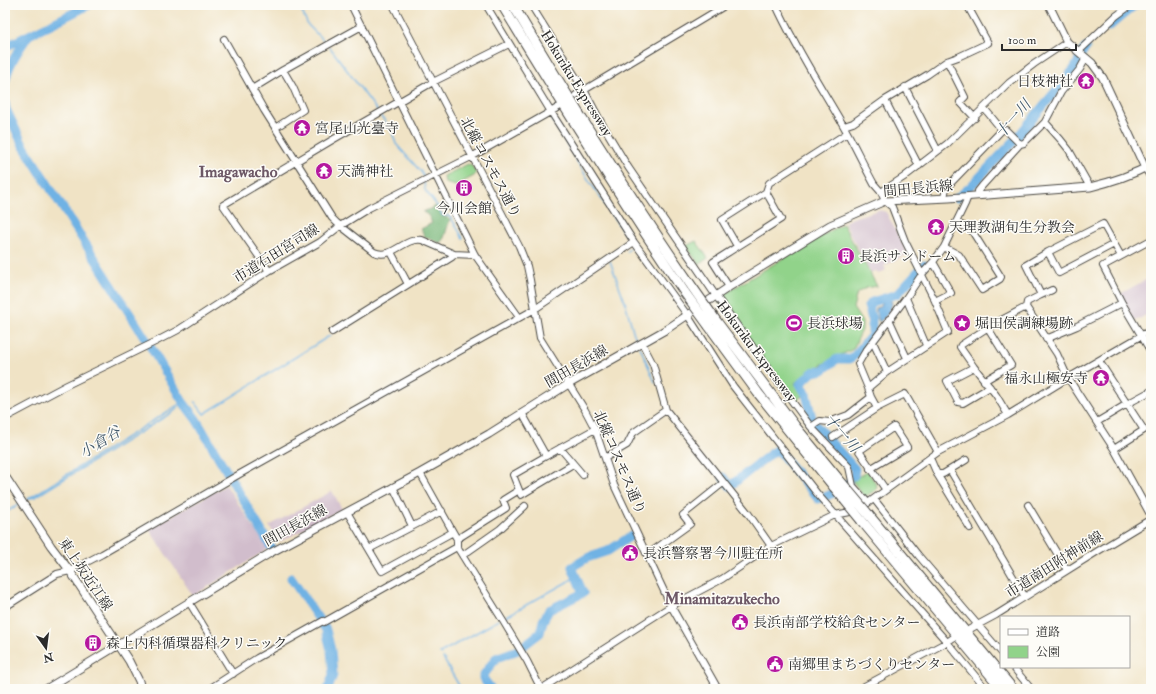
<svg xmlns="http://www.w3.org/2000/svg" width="1156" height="694" font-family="'IM FELL Double Pica','Noto Serif JP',serif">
<rect width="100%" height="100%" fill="#fdfcf7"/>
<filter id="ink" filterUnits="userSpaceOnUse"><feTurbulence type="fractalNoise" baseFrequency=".025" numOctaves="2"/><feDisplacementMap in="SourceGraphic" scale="8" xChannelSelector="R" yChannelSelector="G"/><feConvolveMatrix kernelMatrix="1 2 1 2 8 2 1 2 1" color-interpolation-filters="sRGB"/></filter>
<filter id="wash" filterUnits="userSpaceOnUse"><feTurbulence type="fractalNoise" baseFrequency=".012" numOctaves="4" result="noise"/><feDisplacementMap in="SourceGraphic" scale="16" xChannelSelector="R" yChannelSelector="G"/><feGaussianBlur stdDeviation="0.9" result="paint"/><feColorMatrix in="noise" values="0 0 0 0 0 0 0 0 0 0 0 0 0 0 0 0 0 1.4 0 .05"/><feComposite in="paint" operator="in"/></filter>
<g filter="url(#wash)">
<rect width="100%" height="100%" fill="#f0e3c5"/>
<!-- industrial -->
<path fill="#d1bdcc" d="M879 210 886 212 908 254 884 266 886 270 878 274 876 270 871 273 844 222 855 217Z
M1151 277V324L1146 315 1134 322 1120 294Z
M226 485 268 549 193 596 149 529Z
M332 491 342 509 280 542 269 526Z"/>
<!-- green -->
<path fill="#91d38a" stroke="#5e7f5a" d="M468 164 472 166 476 173 474 176 455 186 453 185H452L445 183 444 176Z
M843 224 877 286 866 288 857 293 853 308 862 322V330L853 349 809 371 795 383 803 395 794 403 716 299 807 244Z
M696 241 708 258 699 264 686 246Z
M868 471 877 486 876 490 864 497 852 480Z"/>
<!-- forest -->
<path fill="#74b576" stroke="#507050" d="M434 207H437L442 216 450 219 444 238 440 243 425 237 421 229 432 223 428 215 423 212Z"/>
<!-- water -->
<path fill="#6fb2e4" stroke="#4d6e88" d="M886 300H889L892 302C892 309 885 319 879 322L875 308 879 307Z"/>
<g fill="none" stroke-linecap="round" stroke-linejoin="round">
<!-- stream -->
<path stroke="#6fb2e4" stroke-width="1.5" d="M299 5 308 25 326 43
M329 46 378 112
M380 115 391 129 396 144 422 173 424 178
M551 118 586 176 631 243
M424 182 425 190 438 207 442 215 450 216 463 238
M627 251 633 246
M610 261 625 302 634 334 638 342
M430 274 459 257
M640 347 655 382
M195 402 204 414 331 335
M30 498 35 497 179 408
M28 499 183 402
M5 513 19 504
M503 618 576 577
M441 654 440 653 499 620
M443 658 461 689"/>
<!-- river -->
<path stroke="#6fb2e4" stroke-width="9" d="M1109 27C1117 19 1126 13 1135 5
M5 47 89 5
M5 83C8 65 18 51 28 36
M5 102 6 109 23 145 147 341 183 402 196 419 271 547
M957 198 969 188 1015 140 1075 68 1083 51 1086 48
M854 476 855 469 813 422 806 394 800 384 813 372 823 370 837 359H850L855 355 872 335V319L868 306 872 302 897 294 924 265
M723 477 730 486 777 449 818 499C830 496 839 491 848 483
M291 578 326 630 331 650 333 675 328 689
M491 689 483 678V676L496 658 518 650 540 633 543 621 549 610 583 593 572 567 587 558 608 551 631 536"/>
</g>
</g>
<g filter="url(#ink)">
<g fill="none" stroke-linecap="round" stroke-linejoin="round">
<!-- minor-tunnel -->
<path stroke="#c9bea6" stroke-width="6" stroke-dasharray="6 3" stroke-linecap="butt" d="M601 178 619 166"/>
<!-- minor casing -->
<g stroke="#494742" stroke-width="8">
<path id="minor" d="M351 5 475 255 519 317
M393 5 519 246 527 266 530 280 540 338 585 410 595 429 614 485 671 606 718 689
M486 5 551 112 634 242 688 316 733 386 819 496 947 642 986 689
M531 5 584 90 601 122 628 167 716 296 794 404 811 427 849 467 853 486 868 503
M776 5C795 47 820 85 843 125 854 144 863 164 874 184L881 192 885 201 892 207 905 241 935 301 948 332 887 372 868 388 858 364 865 352 906 298 922 274 933 262 944 247 965 204 967 199
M224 39 264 110 332 218 337 223 374 252C392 260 404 237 422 240L454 254 475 255
M1079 51 1116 16 1131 5
M947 61 965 97 960 102 975 118
M905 87 938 151
M252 89 283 70 362 26
M576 95 726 5
M885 100 919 166
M1045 122 1061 140 1069 150 1090 187
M844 126 853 123 885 100 927 75 947 61 958 57 988 43 967 5
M275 128 303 110 293 87 283 70
M1002 130H1006L1020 144
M1145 168 1151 178
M881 192 904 177 947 144 1009 83 1034 64 1067 42
M978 196V191L982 186 1020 144 1024 143 1045 122 1061 92 1080 69 1086 58
M944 198 946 188 1002 130 984 108
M1151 240 1103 266 1122 303 1151 352
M1114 244 1059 273 1048 252 1103 224 1121 256
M737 246 722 220 766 192 769 183 847 133
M944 247 959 255 982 290 1000 279 1001 277 972 231 956 222
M391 252 408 284
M933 262 951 293 935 301
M269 271 223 205 334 139 433 82 509 44
M729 287 713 262 781 219 766 192
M1041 295 1052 290
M906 298 926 345
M1026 307 1027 302 1041 295 1026 265 1048 252
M889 319 907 358
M332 332 452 257 454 254
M1046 339 1077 326 1122 303
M873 342 887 372
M642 343 653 364 666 410 748 513 771 546
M1099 361 1144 430 1114 449
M974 367 947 381 958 402 963 403 990 387
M984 381 1011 365 988 328
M868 388 871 397 877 408
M1008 415 996 395 974 367 960 347 961 345 990 326 1026 307 1057 354 1068 378 1114 449 1151 516
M5 418 67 385 155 342 178 330 269 271 320 242 340 226 369 208 473 156 559 107
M1097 422 1127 404 1151 391
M811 427 820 421 829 422 848 415 871 397
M833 437 877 408 905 394 938 452
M560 448 583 475
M546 456 595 429
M605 458 627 445 633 433 666 410
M930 458 937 474 970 528
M870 469 907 447 894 427 859 451 886 490
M950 470 1025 597
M420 473 453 532
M937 474H943L966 460
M393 487 412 526
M519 490 521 495 573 464
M874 499 918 555 1001 652
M1028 505 1067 570
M347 512 382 571 453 532 457 539V547L503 621 527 661 541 689 671 606 722 579 771 546 835 515 850 512 868 503 938 452 1008 415 1068 378 1151 330
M457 539 506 508 503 500 519 490 513 475 546 456 522 413
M369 549 442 511
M463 555 500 529 525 506
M647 555 690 524 683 515 723 483
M189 602 233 674
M5 607 57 574 70 571 102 554 238 475 535 309 634 242
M324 622 457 547
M970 629 996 615 1098 551 1151 519
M1013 667 1031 689
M209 689 257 658 323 621
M859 689 947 642 953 638"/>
</g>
<!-- major casing -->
<g stroke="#494742" stroke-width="9">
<path id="major" d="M1049 5 1067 42 1092 63 1103 78 1145 168
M5 476 51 546 70 571 129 661 139 681 141 689
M46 689 272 552 420 473 489 434 567 385 667 329 729 287 830 225 885 201 949 198 1090 187C1111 182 1132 175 1151 165"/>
</g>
<!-- highway casing -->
<g stroke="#494742" stroke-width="11">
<path id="highway" d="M502 5C561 102 621 199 685 293
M513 5C570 101 629 196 693 288
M717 322 795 426 841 482
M709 326 758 393 834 487
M868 514 1013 689
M861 520 1002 689"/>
</g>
<!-- minor -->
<use href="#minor" stroke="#fff" stroke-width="6"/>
<!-- major -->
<use href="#major" stroke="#fff" stroke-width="7"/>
<!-- highway -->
<use href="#highway" stroke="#fff" stroke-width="9"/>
<!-- highway-bridge casing -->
<g stroke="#494742" stroke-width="11" stroke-linecap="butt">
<path id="highway-bridge" d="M693 288 717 322
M685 293 709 326
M841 482 868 514
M834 487 861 520"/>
</g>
<!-- highway-bridge -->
<use href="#highway-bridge" stroke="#fff" stroke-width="9"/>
</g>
</g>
<!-- icons -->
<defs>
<g id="temple-disc" transform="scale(0.9)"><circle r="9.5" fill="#b5179e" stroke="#fdfcf7"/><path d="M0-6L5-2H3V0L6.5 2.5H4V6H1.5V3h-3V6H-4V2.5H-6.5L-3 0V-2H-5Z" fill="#fff"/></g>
<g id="building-disc" transform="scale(0.9)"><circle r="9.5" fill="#b5179e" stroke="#fdfcf7"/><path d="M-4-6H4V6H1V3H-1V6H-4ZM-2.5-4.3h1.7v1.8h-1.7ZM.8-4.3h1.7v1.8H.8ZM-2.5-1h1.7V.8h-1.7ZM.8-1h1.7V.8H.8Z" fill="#fff"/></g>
<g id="stadium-disc" transform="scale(0.9)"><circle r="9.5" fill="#b5179e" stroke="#fdfcf7"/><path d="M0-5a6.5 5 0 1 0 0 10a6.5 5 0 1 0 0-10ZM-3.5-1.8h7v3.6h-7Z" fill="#fff"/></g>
<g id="sight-disc" transform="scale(0.9)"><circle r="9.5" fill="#b5179e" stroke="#fdfcf7"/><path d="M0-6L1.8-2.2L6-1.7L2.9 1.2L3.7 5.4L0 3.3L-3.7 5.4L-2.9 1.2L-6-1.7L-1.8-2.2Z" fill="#fff"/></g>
<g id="civic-disc" transform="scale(0.9)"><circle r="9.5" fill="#b5179e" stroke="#fdfcf7"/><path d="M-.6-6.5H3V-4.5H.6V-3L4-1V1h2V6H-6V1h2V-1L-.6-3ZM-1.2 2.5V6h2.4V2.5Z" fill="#fff"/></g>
</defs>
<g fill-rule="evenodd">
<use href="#temple-disc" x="1086" y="81"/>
<use href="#temple-disc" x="302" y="128"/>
<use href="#temple-disc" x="324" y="171"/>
<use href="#building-disc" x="464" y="188"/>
<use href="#temple-disc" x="936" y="227"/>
<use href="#building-disc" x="846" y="256"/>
<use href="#stadium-disc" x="794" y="323"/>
<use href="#sight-disc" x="962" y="323"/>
<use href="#temple-disc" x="1101" y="378"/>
<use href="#civic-disc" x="630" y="553"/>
<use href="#civic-disc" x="740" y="622"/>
<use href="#building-disc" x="93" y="643"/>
<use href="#civic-disc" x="775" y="664"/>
</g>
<g text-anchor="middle" stroke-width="3" stroke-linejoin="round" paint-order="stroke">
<!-- poi labels -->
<g font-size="14" fill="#2b2b2b" stroke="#fdfcf7" text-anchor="start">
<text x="1073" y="86" text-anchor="end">日枝神社</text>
<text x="315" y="133">宮尾山光臺寺</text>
<text x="337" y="176">天満神社</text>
<text x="464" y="213" text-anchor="middle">今川会館</text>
<text x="949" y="232">天理教湖旬生分教会</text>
<text x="859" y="261">長浜サンドーム</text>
<text x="807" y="328">長浜球場</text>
<text x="975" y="328">堀田侯調練場跡</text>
<text x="1088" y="383" text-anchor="end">福永山極安寺</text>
<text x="643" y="558">長浜警察署今川駐在所</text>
<text x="753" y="627">長浜南部学校給食センター</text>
<text x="106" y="648">森上内科循環器科クリニック</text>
<text x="788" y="669">南郷里まちづくりセンター</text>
</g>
<!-- street labels -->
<g font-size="14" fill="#2b2b2b" stroke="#fdfcf7">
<text transform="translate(577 83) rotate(58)" y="5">Hokuriku Expressway</text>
<text transform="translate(491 167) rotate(62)" y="5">北縦コスモス通り</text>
<text transform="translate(918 188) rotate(-5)" y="5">間田長浜線</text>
<text transform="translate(276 253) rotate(-32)" y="5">市道石田宮司線</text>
<text transform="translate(757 351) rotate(53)" y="5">Hokuriku Expressway</text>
<text transform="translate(576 366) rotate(-30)" y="5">間田長浜線</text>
<text transform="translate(620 462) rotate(67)" y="5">北縦コスモス通り</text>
<text transform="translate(295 525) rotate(-29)" y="5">間田長浜線</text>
<text transform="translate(1054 564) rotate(-32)" y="5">市道南田附神前線</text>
<text transform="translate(86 574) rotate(56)" y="5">東上坂近江線</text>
</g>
<!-- water labels -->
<g font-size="15" font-style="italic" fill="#435a6c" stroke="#fdfcf7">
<text transform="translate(1013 119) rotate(-49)" y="5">十一川</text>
<text transform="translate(842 433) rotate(49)" y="5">十一川</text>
<text transform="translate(100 442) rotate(-32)" y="5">小倉谷</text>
</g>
<!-- quarter labels -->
<g font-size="16" font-weight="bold" fill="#6d5866" stroke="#fdfcf7">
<text x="238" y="177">Imagawacho</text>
<text x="722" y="604">Minamitazukecho</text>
</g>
</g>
<!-- margin -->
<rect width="1156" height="694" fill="none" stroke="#fdfcf7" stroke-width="20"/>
<!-- legend -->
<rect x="1000" y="616" width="130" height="52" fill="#fdfcf7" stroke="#a9a8a5"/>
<rect x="1008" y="629" width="20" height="6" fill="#ffffff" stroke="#a9a8a5"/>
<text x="1036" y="636" font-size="12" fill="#2b2b2b">道路</text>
<rect x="1008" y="646" width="20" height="12" fill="#91d38a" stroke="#a9a8a5"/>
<text x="1036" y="656" font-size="12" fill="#2b2b2b">公園</text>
<!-- north arrow -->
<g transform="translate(46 648) rotate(166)" stroke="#fdfcf7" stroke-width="3" paint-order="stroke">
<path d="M0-3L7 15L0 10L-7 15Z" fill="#2b2b2b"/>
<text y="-6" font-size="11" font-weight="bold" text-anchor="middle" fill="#2b2b2b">N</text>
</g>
<!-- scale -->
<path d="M1002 44v6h74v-6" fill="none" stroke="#2b2b2b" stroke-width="2"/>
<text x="1008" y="44" font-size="12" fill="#2b2b2b" stroke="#fdfcf7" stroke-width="3" paint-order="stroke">100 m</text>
</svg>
